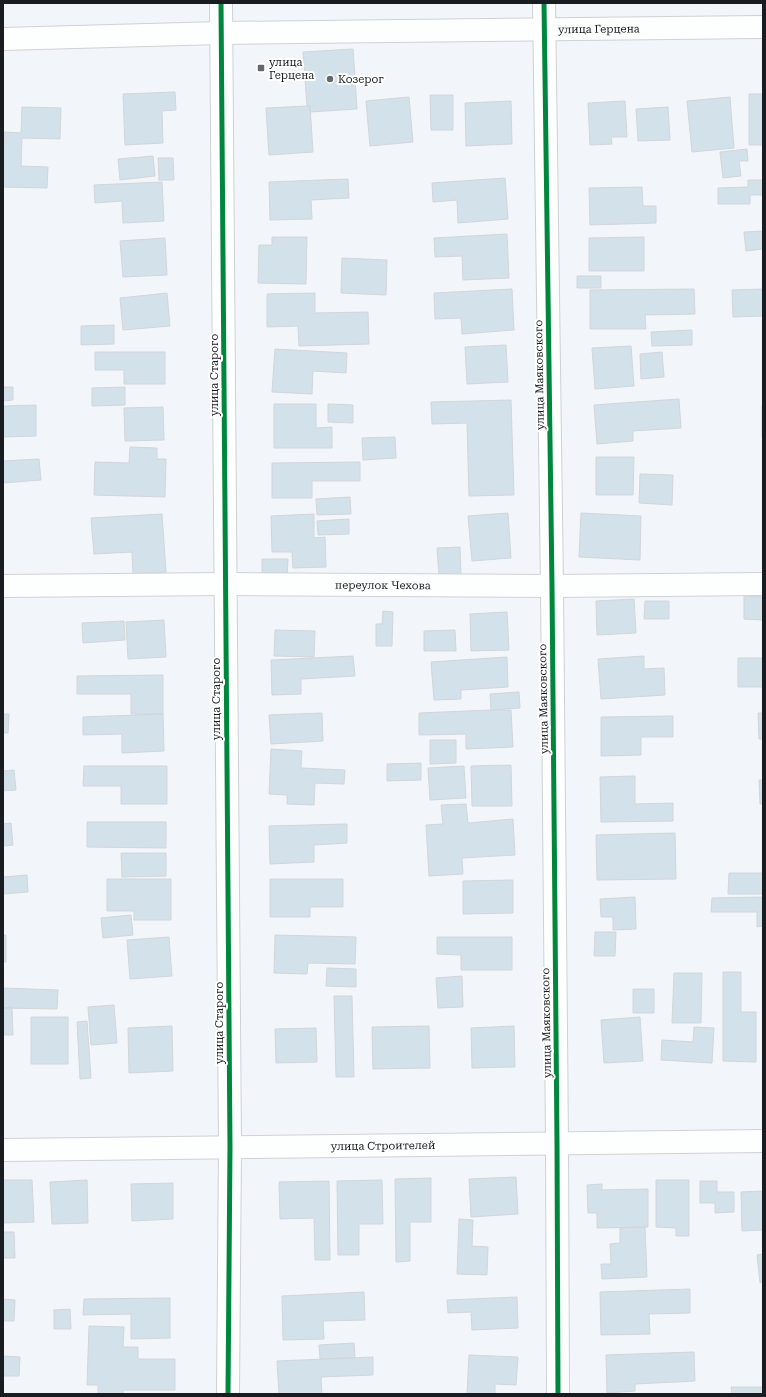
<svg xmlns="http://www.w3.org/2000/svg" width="766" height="1397" font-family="'Roboto Serif',serif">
<rect width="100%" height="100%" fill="#f2f5fa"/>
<!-- building -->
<path fill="#d2e1ea" stroke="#d2d6da" d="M353 49 357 109 310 112V106H307L303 52Z
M175 92 176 110 162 111 163 143 125 145 123 94Z
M749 94H763V145H749Z
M430 95H453V130H431Z
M409 97 413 142 370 146 366 101Z
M730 97 734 148 692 152 687 101Z
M511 101 512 144 466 146 465 103Z
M625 101 627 137H611L612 144 590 145 588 103Z
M307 106H310L313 152 269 155 266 108Z
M22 107 61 108 60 139 22 138 21 166 48 167 47 188 3 187 4 132 21 133Z
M668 107 670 140 638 141 636 109Z
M747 149 748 161H739L741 176 723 178 720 152Z
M153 156 155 176 120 180 118 159Z
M158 158H173L174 180H159Z
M505 178 508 219 458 223 457 200 433 202 432 183Z
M348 179 349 198 311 200 312 219 270 220 269 182Z
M748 180H763V195H750V204H718V188L748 187Z
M162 182 164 221 123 223 122 201 95 203 94 185Z
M642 187 643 206H656V223L590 225 589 188Z
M763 231V249L746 251 744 232Z
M507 234 509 278 463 280 462 256 435 257 434 238Z
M272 237H307L306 284 258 283 259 245H272Z
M644 237V271H589V238Z
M165 238 167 275 123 277 120 241Z
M342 258 387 260 386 295 341 293Z
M577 276H601V288H577Z
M512 289 514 330 462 334 461 318 435 319 434 293Z
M694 289 695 314 645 315 646 329H590V290Z
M763 289V316L733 317 732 290Z
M167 293 170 326 123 330 120 298Z
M315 293V313L368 312 369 344 299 346 298 326 267 327V294Z
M114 325V344L81 345V326Z
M692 330V345L652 346 651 332Z
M506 345 508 382 467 384 465 347Z
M631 346 634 386 595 389 592 348Z
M275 349 347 353 346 373 313 371 312 394 272 392Z
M95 352H165V384H124V370H95Z
M662 352 664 377 641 379 640 354Z
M3 387H13V400L3 401Z
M125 387V405L92 406V388Z
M679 399 681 428 633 431V441L597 444 594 405Z
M511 400 514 495 469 496 467 423 432 424 431 402Z
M274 404H316V428L332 427V448H274Z
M328 404 353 405V423L328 422Z
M36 405V436L3 437V406Z
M762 405H763V437H762Z
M163 407 164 440 125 441 124 408Z
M395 437 396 458 363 460 362 438Z
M130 447 157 448V459H166L165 497 94 495 95 462 129 463Z
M596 457H634L633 495H596Z
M39 459 41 480 3 483V461Z
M360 462V481H312V498H272V463Z
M640 474 673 475 672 505 639 503Z
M350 497 351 514 317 515 316 499Z
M508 513 511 558 472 561 468 516Z
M581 513 641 516 640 560 579 557Z
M162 514 166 572 133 574 132 552 94 554 91 518Z
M314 514V538L325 537 326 567 293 568 292 552H272L271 516Z
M349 519V534L318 535 317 521Z
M460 547 461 575 439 576 437 548Z
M262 559H288L287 577H262Z
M744 596 763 597V620L744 619Z
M634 599 636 633 597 635 596 601Z
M645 601H669V619H644Z
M383 611 393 612 392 646H376V624H382Z
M507 612 509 650 471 651 470 614Z
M164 620 166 657 128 659 126 622Z
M124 621 125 640 83 643 82 623Z
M275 630 315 631 314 657 274 656Z
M455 630 456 651H424V631Z
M353 656 355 676 301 679V694L272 695 271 660Z
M644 656V669L664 668 665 695 601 699 598 659Z
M507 657 508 687 461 690V699L434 700 431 662Z
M738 658H763V687H738Z
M163 675V714H131V694H77V676Z
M519 692 520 708 491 710 490 694Z
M491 710H511L513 747 466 749V734L419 735V713Z
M322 713 323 741 271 744 269 715Z
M758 713H763V739H759Z
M3 714H9L8 733H3Z
M163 714 164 751 122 753V734L83 735V717Z
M673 716V737H641V755L601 756V717Z
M430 740H456V763L430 764Z
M271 749 302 751 301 768 345 770 344 784 315 783 314 805 287 804V795L269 794Z
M421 763V780L387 781V764Z
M511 765 512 806H472L471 766Z
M84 766H167V804H121V786H83Z
M464 766 466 798 430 800 428 768Z
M14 770 16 790 3 791V771Z
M635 776V804L673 803V821L601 822 600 777Z
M759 780H763V804H760Z
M466 804 468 823 513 819 515 855 462 858 463 874 429 876 426 825 443 824 441 805Z
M87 822H166V848L87 847Z
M11 823 13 845 3 846V824Z
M347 824V843L314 845V862L270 864 269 826Z
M675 833 676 879 597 880 596 835Z
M121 853H166V876L122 877Z
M729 873H763V894H728Z
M27 875 28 892 3 894V877Z
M107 879H171V920H134V911H107Z
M270 879H343V907H310V917H270Z
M513 880V913L463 914V881Z
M635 897 636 929 613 930V917H601L600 899Z
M763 897V926L757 927V912H711L712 898Z
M131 915 133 935 103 938 101 918Z
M595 932H616L615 956H594Z
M3 935H6V962H3Z
M275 935 356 937 355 964 308 963 307 974 274 973Z
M169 937 172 976 130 979 127 940Z
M437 937H512V970H461V955L437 954Z
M327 968 356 969V987L326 986Z
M723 972H741V1012H756V1062L723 1061Z
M674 973H702L701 1023H672Z
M462 976 463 1007 438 1008 436 978Z
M3 988 58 990 57 1009 3 1008Z
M633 989H654V1013H633Z
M334 996H352L354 1077H336Z
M114 1005 117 1043 91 1045 88 1007Z
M12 1007 13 1035H3V1008Z
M31 1017H68V1064H31Z
M640 1017 643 1061 604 1063 601 1020Z
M87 1021 91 1078 80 1079 77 1022Z
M172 1026 173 1071 129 1073 128 1028Z
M429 1026 430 1068 373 1069 372 1027Z
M514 1026 515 1067 472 1068 471 1028Z
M694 1027 714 1028 712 1063 661 1060 662 1040 693 1042Z
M316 1028 317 1062 276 1063 275 1029Z
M516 1177 518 1214 471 1217 469 1179Z
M431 1178V1222H410V1261L396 1262 395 1179Z
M3 1180H32L34 1222 3 1223Z
M87 1180 88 1223 52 1224 50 1182Z
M382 1180 383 1224H359V1255H338L337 1181Z
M656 1180H689V1236H676V1228L656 1227Z
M329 1181 330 1260H315L314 1218 280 1219 279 1182Z
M700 1181H717V1192H734V1212L715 1213V1203H700Z
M173 1183V1219L132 1221 131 1184Z
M602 1184V1190L648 1189V1227L597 1228V1213H588L587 1185Z
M763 1191V1230L742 1231 741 1192Z
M459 1219 473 1220 472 1246 488 1247 487 1275 457 1274Z
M645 1227 647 1277 602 1279 601 1264H611L610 1244 620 1243V1228Z
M3 1232H14L15 1258H3Z
M763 1254V1282L760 1283 757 1255Z
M690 1289V1313L649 1314 650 1334 601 1335 600 1292Z
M364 1292 365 1320 323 1321 324 1339 283 1340 282 1296Z
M517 1297 518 1328 472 1330 471 1312 448 1313 447 1300Z
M170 1298V1338L131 1339V1314L83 1315 84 1299Z
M3 1299 15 1300 14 1321H3Z
M70 1309 71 1329H54V1310Z
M89 1326 124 1327 123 1347H138V1359H175V1390H123V1394H98V1385H87Z
M354 1343 355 1358 320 1359 319 1345Z
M694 1352 695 1381 635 1384V1391L607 1393 606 1355Z
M469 1355 518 1357 516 1385 495 1384V1394H467Z
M3 1356 20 1357 19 1376H3Z
M373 1357V1375L321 1377 322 1394H279L277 1361Z
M731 1387H763V1394H732Z"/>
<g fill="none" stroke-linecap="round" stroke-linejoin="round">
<!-- minor casing -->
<g stroke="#cfd1d6" stroke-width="24">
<g id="minor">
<path d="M544 3 552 586 557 1143 558 1394"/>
<path id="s1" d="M3 39 220 33 763 27"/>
<path id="s2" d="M3 586 225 584 552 586 763 584"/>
<path id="s3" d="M3 1150 763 1141"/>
</g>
</g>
<!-- tertiary casing -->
<g stroke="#cfd1d6" stroke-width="24">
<path id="tertiary" d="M221 3 230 1147 228 1394"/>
</g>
<!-- minor -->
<use href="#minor" stroke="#fdfefe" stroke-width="22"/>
<!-- tertiary -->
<use href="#tertiary" stroke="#fdfefe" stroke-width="22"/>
<!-- cycleway casing -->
<g stroke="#fff" stroke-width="8">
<path id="cycleway" d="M221 3 230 1147 228 1394
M544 3 552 586 557 1143 558 1394"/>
</g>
<!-- cycleway -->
<use href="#cycleway" stroke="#00873e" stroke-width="5"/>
</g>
<!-- markers -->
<g fill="#65686c" stroke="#fff" stroke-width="1.5">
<rect x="257" y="64" width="8" height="8" rx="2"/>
<circle cx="330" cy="79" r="4"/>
</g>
<g text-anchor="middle" stroke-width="4" stroke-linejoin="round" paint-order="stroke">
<!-- street labels -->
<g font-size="11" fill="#191c20" stroke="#fff">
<text dy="4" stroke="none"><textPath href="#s1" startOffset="596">улица Герцена</textPath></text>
<text transform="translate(214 375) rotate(-90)" y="4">улица Старого</text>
<text transform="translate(539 375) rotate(-91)" y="4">улица Маяковского</text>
<text dy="4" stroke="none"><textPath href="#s2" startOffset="380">переулок Чехова</textPath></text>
<text transform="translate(216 699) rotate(-90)" y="4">улица Старого</text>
<text transform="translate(543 699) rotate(-91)" y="4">улица Маяковского</text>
<text transform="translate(219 1023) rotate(-90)" y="4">улица Старого</text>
<text transform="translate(546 1023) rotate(-91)" y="4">улица Маяковского</text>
<text dy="4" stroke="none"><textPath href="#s3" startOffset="380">улица Строителей</textPath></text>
</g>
<!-- poi labels -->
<g font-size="11" fill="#191c20" stroke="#fff" text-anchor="start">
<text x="269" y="66">улица<tspan x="269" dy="13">Герцена</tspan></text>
<text x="338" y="83">Козерог</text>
</g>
</g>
<!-- border -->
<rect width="766" height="1397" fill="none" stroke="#191c20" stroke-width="8"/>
</svg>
